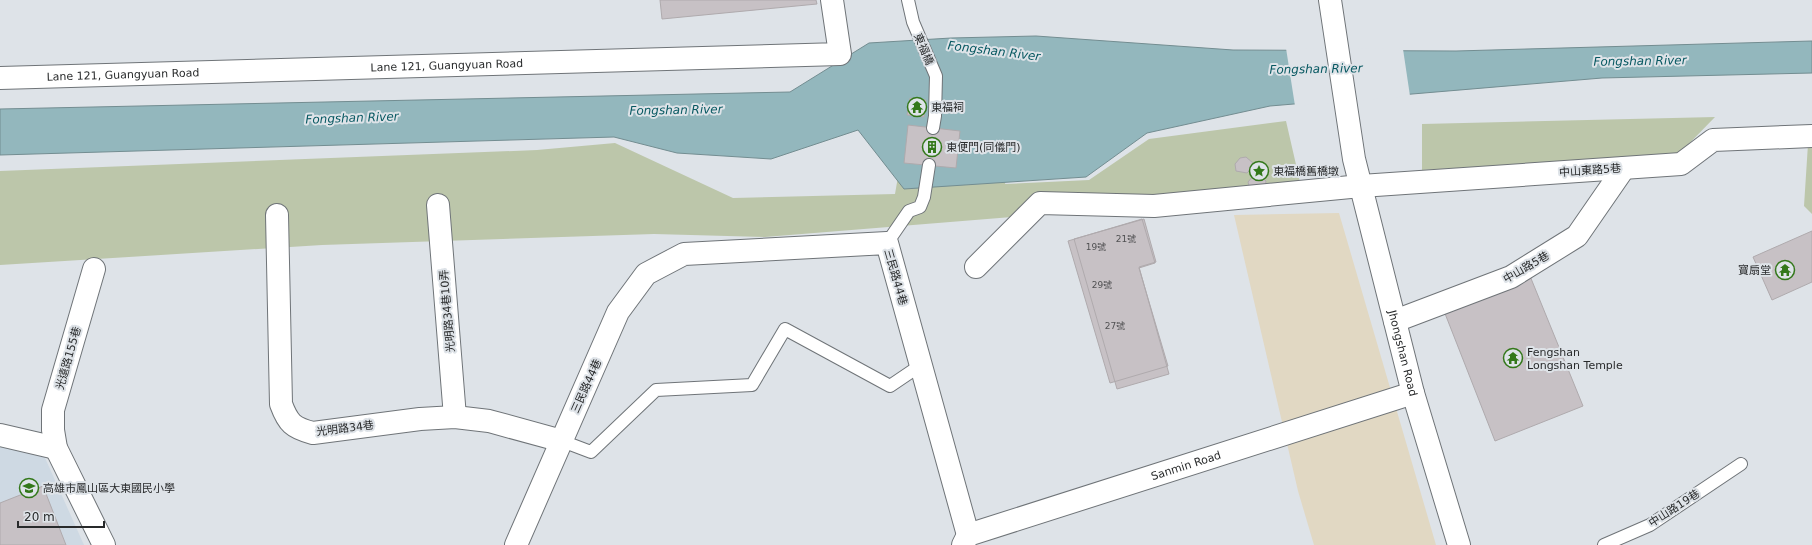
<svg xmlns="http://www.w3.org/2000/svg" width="1812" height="545" font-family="'DejaVu Sans','Noto Sans TC',sans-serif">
<rect width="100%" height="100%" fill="#dee3e8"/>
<!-- commercial -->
<path fill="#e1d8c3" d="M1339 213 1436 545H1314L1298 491 1234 215Z"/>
<!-- built -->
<path fill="#ced9e3" d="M0 425 33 431 84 545H0Z"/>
<!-- green -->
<path fill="#bcc6aa" d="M1715 117 1677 156 1422 170V124Z
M1019 118 1005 184 1089 180 1149 139 1286 121 1300 182 1073 212 765 237 654 234 322 245 0 265V171L537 150 615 143 733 198 895 194 900 165Z
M1808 144H1812V214L1804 206Z"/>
<!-- water -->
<path fill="#93b7bd" stroke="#738d91" d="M1036 36 1233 50 1456 51 1812 41V73L1602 78 1270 106 1147 133 1086 177 904 189 858 130 771 159 677 153 614 137 0 155V109L790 92 869 43 951 38Z"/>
<!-- pier -->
<path fill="#dee3e8" d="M1286 48 1403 49 1410 96 1295 106Z"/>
<!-- building -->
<path fill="#c7c1c5" stroke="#afaaad" d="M660 0H816L817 4 662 19Z
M910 98 926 100 924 117 907 115Z
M908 125 960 131 956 168 904 163Z
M1246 157 1253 163 1251 169 1247 173 1236 171 1235 164 1240 158Z
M1253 176H1260L1266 181 1265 188 1250 189 1248 182Z
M1142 219 1155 263 1139 268 1168 366 1110 383 1068 241Z
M1144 219 1156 262 1139 267 1169 374 1117 389 1074 239Z
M1812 231V282L1772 300 1753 257Z
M1530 276 1583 406 1495 441 1444 311Z
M43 486 66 545H0V503Z"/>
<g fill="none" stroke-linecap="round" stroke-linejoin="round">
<!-- service casing -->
<g stroke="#6f7478" stroke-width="14">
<path id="service" d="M908 0 913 22 936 76 935 116 933 128
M887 243 909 211 920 207 924 197 929 165
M562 441 591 452 656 390 752 385 785 329 890 386 921 365
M1604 545 1650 525 1741 464"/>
</g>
<!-- minor casing -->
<g stroke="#6f7478" stroke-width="24">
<g id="minor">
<path id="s1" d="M0 78 840 54 832 0"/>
<path d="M438 205 455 417"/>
<path d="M277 215 281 404C288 423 293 428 313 433L420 419 455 417 489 421 562 441"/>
<path d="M976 267 1040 203 1154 206 1361 186 1681 164 1713 140 1812 136"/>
<path d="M94 269 53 410V430L56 448 104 545"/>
<path d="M1395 321 1511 277 1577 236 1624 168"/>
<path d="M0 435 56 448"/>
<path d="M516 545 618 312 646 274 684 254 887 243 968 535"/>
<path id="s2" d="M963 545 968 535 1413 393"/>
</g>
</g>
<!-- secondary casing -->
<g stroke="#6f7478" stroke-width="24">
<g id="secondary">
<path id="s3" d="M1330 0 1354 159 1413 393 1459 545"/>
</g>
</g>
<!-- service -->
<use href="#service" stroke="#fff" stroke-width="12"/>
<!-- minor -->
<use href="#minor" stroke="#fff" stroke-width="22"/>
<!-- secondary -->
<use href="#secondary" stroke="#fff" stroke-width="22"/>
</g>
<!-- icons -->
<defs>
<g id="temple-ring" transform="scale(1)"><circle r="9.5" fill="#dee3e8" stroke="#33781a" stroke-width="1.5"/><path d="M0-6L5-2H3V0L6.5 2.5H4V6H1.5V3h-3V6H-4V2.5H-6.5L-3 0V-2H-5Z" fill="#33781a"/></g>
<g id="building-ring" transform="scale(1)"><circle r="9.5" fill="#dee3e8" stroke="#33781a" stroke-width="1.5"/><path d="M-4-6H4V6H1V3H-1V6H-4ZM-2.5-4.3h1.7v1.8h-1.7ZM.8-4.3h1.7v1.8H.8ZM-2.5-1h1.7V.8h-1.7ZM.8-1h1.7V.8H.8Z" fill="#33781a"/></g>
<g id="sight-ring" transform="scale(1)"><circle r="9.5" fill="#dee3e8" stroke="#33781a" stroke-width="1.5"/><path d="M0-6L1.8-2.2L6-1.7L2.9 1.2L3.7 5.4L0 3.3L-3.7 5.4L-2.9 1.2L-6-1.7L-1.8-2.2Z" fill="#33781a"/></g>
<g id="school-ring" transform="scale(1)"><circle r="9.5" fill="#dee3e8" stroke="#33781a" stroke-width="1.5"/><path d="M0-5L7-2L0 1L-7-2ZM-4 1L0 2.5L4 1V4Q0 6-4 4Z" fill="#33781a"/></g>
</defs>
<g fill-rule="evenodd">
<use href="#temple-ring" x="917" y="107"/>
<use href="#building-ring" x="932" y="147"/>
<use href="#sight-ring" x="1259" y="171"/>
<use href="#temple-ring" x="1785" y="270"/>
<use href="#temple-ring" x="1513" y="358"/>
<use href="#school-ring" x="29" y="488"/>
</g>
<g text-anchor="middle" stroke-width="4" stroke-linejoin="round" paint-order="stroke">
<!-- number labels -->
<g font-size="9" fill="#505052">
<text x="1126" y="242">21號</text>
<text x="1096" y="250">19號</text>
<text x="1102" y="288">29號</text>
<text x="1115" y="329">27號</text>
</g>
<!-- street labels -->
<g font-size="11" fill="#282a2b" stroke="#dee3e8">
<text transform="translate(924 49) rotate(67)" y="4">東福橋</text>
<text dy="4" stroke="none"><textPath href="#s1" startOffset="447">Lane 121, Guangyuan Road</textPath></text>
<text dy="4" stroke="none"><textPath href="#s1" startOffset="123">Lane 121, Guangyuan Road</textPath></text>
<text transform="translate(1590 170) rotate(-4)" y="4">中山東路5巷</text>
<text transform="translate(1526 267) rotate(-30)" y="4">中山路5巷</text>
<text transform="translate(896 277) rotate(74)" y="4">三民路44巷</text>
<text transform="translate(447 311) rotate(-95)" y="4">光明路34巷10弄</text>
<text dy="4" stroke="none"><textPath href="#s3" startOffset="361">Jhongshan Road</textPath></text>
<text transform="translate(68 358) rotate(-74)" y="4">光遠路155巷</text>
<text transform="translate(586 386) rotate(-66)" y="4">三民路44巷</text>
<text transform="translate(345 428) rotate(-7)" y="4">光明路34巷</text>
<text dy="4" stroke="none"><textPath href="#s2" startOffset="240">Sanmin Road</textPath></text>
<text transform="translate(1674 508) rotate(-33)" y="4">中山路19巷</text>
</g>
<!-- poi labels -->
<g font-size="11" fill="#282a2b" stroke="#dee3e8" text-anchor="start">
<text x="931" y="111">東福祠</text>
<text x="946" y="151">東便門(同儀門)</text>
<text x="1273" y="175">東福橋舊橋墩</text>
<text x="1771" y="274" text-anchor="end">寶扇堂</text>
<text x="1527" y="356">Fengshan<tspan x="1527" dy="13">Longshan Temple</tspan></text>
<text x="43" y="492">高雄市鳳山區大東國民小學</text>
</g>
<!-- water labels -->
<g font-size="12" font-style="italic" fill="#075861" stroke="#dee3e8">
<text transform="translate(994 51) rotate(7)" y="4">Fongshan River</text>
<text transform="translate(1640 61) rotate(-1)" y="4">Fongshan River</text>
<text transform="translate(1316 69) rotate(-1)" y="4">Fongshan River</text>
<text transform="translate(676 110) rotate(-1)" y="4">Fongshan River</text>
<text transform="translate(352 118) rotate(-2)" y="4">Fongshan River</text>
</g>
</g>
<!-- scale -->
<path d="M18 521v6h86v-6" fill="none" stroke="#282a2b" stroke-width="2"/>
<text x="24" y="521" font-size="12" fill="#282a2b" stroke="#dee3e8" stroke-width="3" paint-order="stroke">20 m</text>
</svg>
